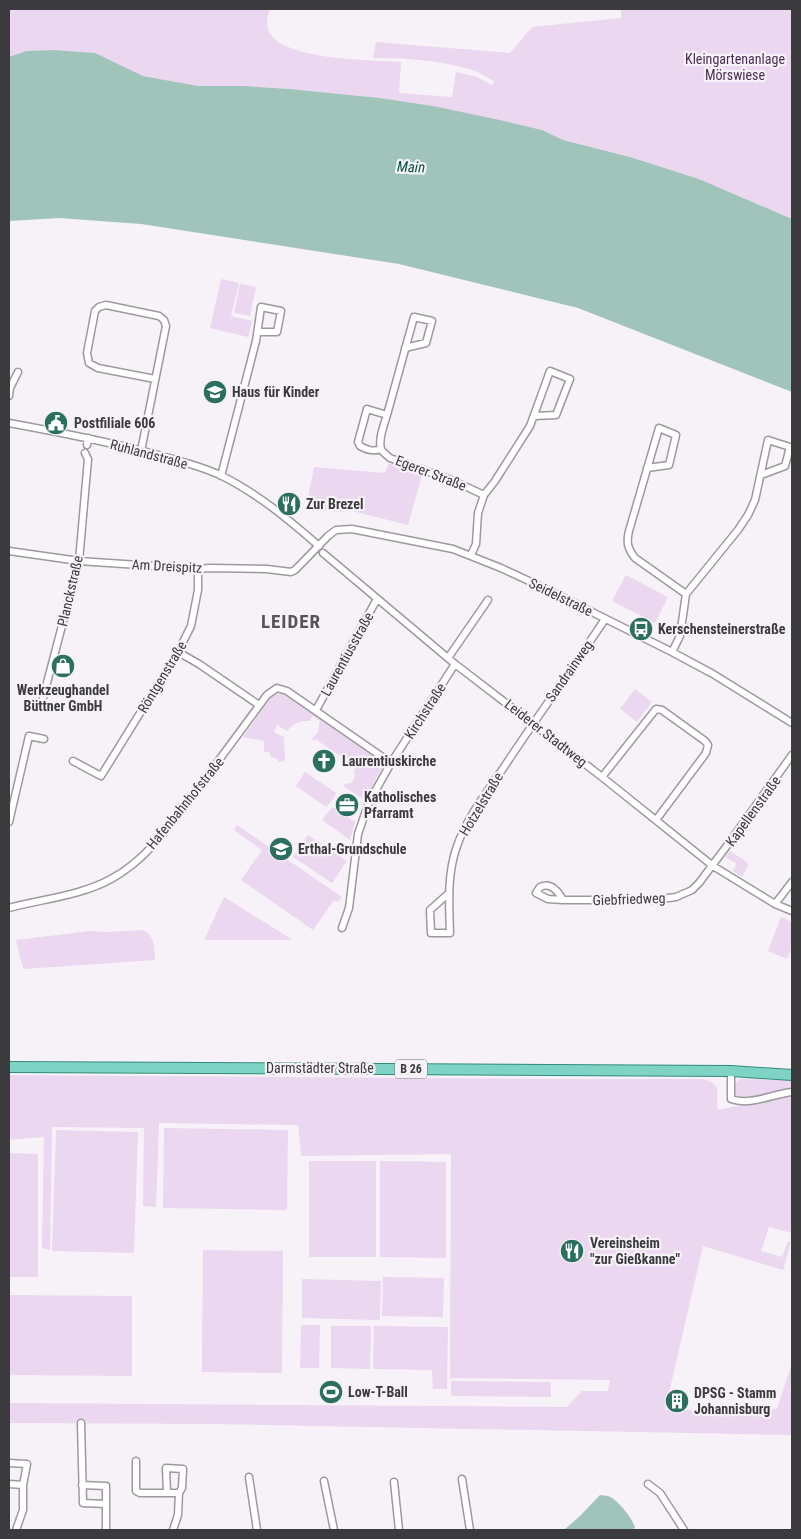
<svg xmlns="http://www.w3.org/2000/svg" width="801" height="1539" font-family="'Roboto Condensed',sans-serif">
<rect width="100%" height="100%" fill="#f6f2f7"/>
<!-- green -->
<path fill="#ebd7f0" d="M9 9H270C267 17 265 27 271 35 289 60 370 60 401 62L399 93 452 97 456 72 477 77 492 85 494 81C486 77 478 71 469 69 438 60 405 58 373 58L376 42 510 53 532 27 621 18V9H792V219L699 179 630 157 563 140 542 130 433 106 380 98 290 89 243 86H198L143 76 94 53 53 50 26 51 9 57Z
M221 279 239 283 231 316 252 321 248 337 210 328Z
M240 284 256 287 250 316 234 313Z
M389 463 422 475 408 525 352 511 338 512 306 508 314 467 385 473Z
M626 575 668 597 655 623 612 601Z
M635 689 652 702 637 722 620 709Z
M279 694 285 695 385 762 365 800 343 786 345 784 352 783 355 777 354 772 355 768V766L315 739 314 741 312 739 318 732 320 721 313 716 310 721C299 721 295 722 287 731L277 725 274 732 284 737 285 761 279 762 276 758 271 757 269 752H264V741L243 737 271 697Z
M305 772 336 793 334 798 326 807 296 786Z
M333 807 355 822 350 840 322 820 329 811Z
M237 825 342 897 338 902 334 900 313 930 241 880 262 850 234 830Z
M308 835 347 861 332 883 293 857Z
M730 851 747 862 748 866 742 877 732 870 735 868 736 863 725 857Z
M224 897 293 940H204Z
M781 917 792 922V947L787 959 768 951Z
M143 930C155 936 154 948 155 960L24 969 21 961 16 940 90 931 105 932Z
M9 1075 552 1079H703C724 1084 715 1096 718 1110L792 1095V1233L769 1227 761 1251 782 1257 788 1241 791 1242 783 1270 703 1246 665 1410 777 1409 792 1363V1435L213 1424 9 1423V1403L567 1407 582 1391H608L610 1380 450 1378 451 1154 301 1156 298 1125 159 1123 156 1207 143 1206 144 1128 52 1127 50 1250 42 1248 44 1137 9 1140Z
M740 1079 792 1080V1089C776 1090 750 1101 736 1095 734 1088 733 1083 740 1079Z
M164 1128 288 1130 287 1210 163 1208Z
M56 1130 138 1132 134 1253 52 1251Z
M9 1153 38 1154V1277H9Z
M309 1161H376V1257H309Z
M380 1161 446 1162V1258L380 1257Z
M203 1250 283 1251 282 1373 202 1372Z
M383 1277 444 1278 443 1317 382 1316Z
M302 1279 381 1281 380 1320 302 1318Z
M9 1295 132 1296V1376L9 1375Z
M301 1325H320L319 1368H300Z
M331 1326H371L370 1369 331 1368Z
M374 1326 448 1327 447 1389H433L432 1370 373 1369Z
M451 1381 551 1382V1397L451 1396Z"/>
<!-- water -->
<path fill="#a0c3ba" d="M54 50 95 53 143 76 198 86H243L290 89 380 98 433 106 495 119 542 130 563 140 630 157 699 179 792 219V392L578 308 399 264 141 224 59 218 9 221V57L26 51Z
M600 1495C604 1496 608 1495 612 1498 619 1502 634 1520 635 1528L631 1530H564L580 1516Z"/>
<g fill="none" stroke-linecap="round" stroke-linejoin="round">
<!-- street casing -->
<g stroke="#9d999e" stroke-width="9">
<path id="street" d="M9 396 10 388 18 372
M387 415 414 317 432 321 426 343 405 348
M9 423C58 432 106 441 154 454 176 460 199 465 220 475 257 493 288 519 319 546
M87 445 88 438
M381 449C373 452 367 450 360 446L358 442 367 409 387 415C384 425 378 439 381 449 383 453 387 455 390 458L454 481 484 495
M141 451 166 326 164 320 159 316 106 305 99 307 95 311 87 353 89 363 98 368 155 379
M647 468 669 465 676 435 659 428 629 531C626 543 628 549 635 558L686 594
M221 476 256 341 261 307 281 311 277 332H258
M9 551 79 561 198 569 209 568 267 569 291 572 295 570 300 565 328 536 336 530 352 529 453 549 501 568 544 588 672 652 713 674 792 723
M323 553 455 664 602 777 713 866 775 904 792 911
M471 555 476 544 478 513 484 495 495 481 530 426 550 371 570 379 556 415 534 416
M178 652 199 664 259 705
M672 652 680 636 686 594 738 530 748 515 755 500 768 440 790 447 785 466 761 475
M448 658 488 600
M43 698 79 561 88 459 85 453
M316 710 377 599
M73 761 101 776 178 652 191 626 198 590V569
M602 777 656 709 662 710 705 741 708 745 706 753 656 820
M9 822 29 736 44 739
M449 893 430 910 431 933H450C449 903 447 874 457 846 467 817 487 792 504 767 537 717 572 669 605 619
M563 900 548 899 536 893 540 887C551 882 558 891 563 900H654L676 897 692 890 699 883 726 847 792 755
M775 904 792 882
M9 908C42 899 80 896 111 879 146 860 169 827 192 796 217 763 242 729 267 695L277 688 287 691 391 763
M342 928 349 908 358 834 369 802 391 763 455 664
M731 1071V1099C751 1106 772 1094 792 1092
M81 1423 83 1503 106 1504V1486L82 1485
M136 1461V1491L140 1493H167
M9 1463 27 1464 23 1485V1510L16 1530
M249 1477 257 1530
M462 1479 470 1530
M324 1481 334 1530
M394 1482 399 1530
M9 1484 23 1485
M648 1484 660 1493 684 1530
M106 1504V1530
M173 1530 178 1515 179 1493 182 1488 183 1469 166 1468 167 1493H179"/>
</g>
<!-- primary casing -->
<g stroke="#308b7c" stroke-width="12">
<path id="primary" d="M9 1067 731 1071 792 1075"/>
</g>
<!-- street -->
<use href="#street" stroke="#fff" stroke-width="6"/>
<!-- primary -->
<use href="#primary" stroke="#7fd3c5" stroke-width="10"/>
</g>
<!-- icons -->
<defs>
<g id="school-disc" transform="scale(1.25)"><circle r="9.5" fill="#2b6f61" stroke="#f6f2f7"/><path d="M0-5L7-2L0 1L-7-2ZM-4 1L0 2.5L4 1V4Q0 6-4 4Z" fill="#fff"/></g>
<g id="civic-disc" transform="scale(1.25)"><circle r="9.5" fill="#2b6f61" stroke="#f6f2f7"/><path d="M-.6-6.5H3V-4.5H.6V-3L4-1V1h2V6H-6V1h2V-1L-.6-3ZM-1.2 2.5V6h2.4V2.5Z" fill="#fff"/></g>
<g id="restaurant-disc" transform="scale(1.25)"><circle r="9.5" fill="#2b6f61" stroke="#f6f2f7"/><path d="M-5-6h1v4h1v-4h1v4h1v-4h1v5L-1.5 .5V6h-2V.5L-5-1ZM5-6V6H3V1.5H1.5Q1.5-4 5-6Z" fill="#fff"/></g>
<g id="bus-disc" transform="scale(1.25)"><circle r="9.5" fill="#2b6f61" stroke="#f6f2f7"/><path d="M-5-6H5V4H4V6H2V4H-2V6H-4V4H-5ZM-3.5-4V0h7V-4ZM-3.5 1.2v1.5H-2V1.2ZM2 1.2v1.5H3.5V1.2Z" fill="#fff"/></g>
<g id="shop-disc" transform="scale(1.25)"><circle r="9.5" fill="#2b6f61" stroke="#f6f2f7"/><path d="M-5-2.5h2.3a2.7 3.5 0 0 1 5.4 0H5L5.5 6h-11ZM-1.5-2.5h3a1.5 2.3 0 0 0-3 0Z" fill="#fff"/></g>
<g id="church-disc" transform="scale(1.25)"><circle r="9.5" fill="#2b6f61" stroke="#f6f2f7"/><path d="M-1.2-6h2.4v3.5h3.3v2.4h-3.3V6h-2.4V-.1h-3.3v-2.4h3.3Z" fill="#fff"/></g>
<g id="office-disc" transform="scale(1.25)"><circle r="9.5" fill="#2b6f61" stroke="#f6f2f7"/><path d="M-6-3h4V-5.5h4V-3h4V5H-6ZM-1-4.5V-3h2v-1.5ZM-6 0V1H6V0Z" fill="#fff"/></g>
<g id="stadium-disc" transform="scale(1.25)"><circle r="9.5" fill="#2b6f61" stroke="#f6f2f7"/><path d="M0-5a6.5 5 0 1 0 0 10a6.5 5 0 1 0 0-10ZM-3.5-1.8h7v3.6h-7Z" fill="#fff"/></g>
<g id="building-disc" transform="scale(1.25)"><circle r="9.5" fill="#2b6f61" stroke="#f6f2f7"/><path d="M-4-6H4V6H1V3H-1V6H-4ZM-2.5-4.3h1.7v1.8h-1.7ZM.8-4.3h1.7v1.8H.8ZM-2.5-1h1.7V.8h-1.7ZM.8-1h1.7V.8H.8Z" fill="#fff"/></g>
</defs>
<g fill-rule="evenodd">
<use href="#school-disc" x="215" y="392"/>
<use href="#civic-disc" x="56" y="423"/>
<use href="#restaurant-disc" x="289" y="504"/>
<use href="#bus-disc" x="641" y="629"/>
<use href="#shop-disc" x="63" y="666"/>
<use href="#church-disc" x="324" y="761"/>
<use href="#office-disc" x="347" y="805"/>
<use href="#school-disc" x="281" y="849"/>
<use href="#restaurant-disc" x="572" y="1251"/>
<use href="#stadium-disc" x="331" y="1392"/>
<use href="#building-disc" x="677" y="1401"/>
</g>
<g text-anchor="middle" stroke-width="4.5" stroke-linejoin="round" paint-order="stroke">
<!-- shield labels -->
<rect fill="#f6f2f7" stroke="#737174" stroke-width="1" x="395" y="1059.5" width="32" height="19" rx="4"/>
<g font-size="12" font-weight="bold" fill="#3b3a3c">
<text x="411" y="1073">B 26</text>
</g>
<!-- park labels -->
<g font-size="14" fill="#4b2e51" stroke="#f6f2f7">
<text x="735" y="64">Kleingartenanlage<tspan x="735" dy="16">Mörswiese</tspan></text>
</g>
<!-- poi labels -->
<g font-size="14" font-weight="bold" fill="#3b3a3c" stroke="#f6f2f7" text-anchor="start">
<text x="232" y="397">Haus für Kinder</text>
<text x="74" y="428">Postfiliale 606</text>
<text x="306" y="509">Zur Brezel</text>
<text x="658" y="634">Kerschensteinerstraße</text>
<text x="63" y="695" text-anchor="middle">Werkzeughandel<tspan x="63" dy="16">Büttner GmbH</tspan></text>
<text x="342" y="766">Laurentiuskirche</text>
<text x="364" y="802">Katholisches<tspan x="364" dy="16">Pfarramt</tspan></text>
<text x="298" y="854">Erthal-Grundschule</text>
<text x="590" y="1248">Vereinsheim<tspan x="590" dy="16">"zur Gießkanne"</tspan></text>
<text x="348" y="1397">Low-T-Ball</text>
<text x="694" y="1398">DPSG - Stamm<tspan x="694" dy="16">Johannisburg</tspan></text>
</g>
<!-- street labels -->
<g font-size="14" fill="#3b3a3c" stroke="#f6f2f7">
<text transform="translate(149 454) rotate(15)" y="5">Ruhlandstraße</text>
<text transform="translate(431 473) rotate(21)" y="5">Egerer Straße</text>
<text transform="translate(167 566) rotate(3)" y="5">Am Dreispitz</text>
<text transform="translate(70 591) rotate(-77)" y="5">Planckstraße</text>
<text transform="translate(561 597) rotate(26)" y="5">Seidelstraße</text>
<text transform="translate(347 654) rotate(-61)" y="5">Laurentiusstraße</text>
<text transform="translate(569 671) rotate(-55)" y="5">Sandrainweg</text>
<text transform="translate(162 677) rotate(-59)" y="5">Röntgenstraße</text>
<text transform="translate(425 711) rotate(-57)" y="5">Kirchstraße</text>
<text transform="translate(546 733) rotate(38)" y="5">Leiderer Stadtweg</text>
<text transform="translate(185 803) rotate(-51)" y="5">Hafenbahnhofstraße</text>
<text transform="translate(481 804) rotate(-59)" y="5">Hotzelstraße</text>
<text transform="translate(753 811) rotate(-54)" y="5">Kapellenstraße</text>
<text transform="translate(629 899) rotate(-2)" y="5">Giebfriedweg</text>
<text x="320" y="1073">Darmstädter Straße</text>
</g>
<!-- water labels -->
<g font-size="15" font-style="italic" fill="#055145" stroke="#f6f2f7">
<text transform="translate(411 167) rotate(2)" y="5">Main</text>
</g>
<!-- district labels -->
<g font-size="19" font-weight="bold" letter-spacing="1" fill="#575458" stroke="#f6f2f7">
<text x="291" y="628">LEIDER</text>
</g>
</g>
<!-- border -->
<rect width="801" height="1539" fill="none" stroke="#3b3a3c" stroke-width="20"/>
</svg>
